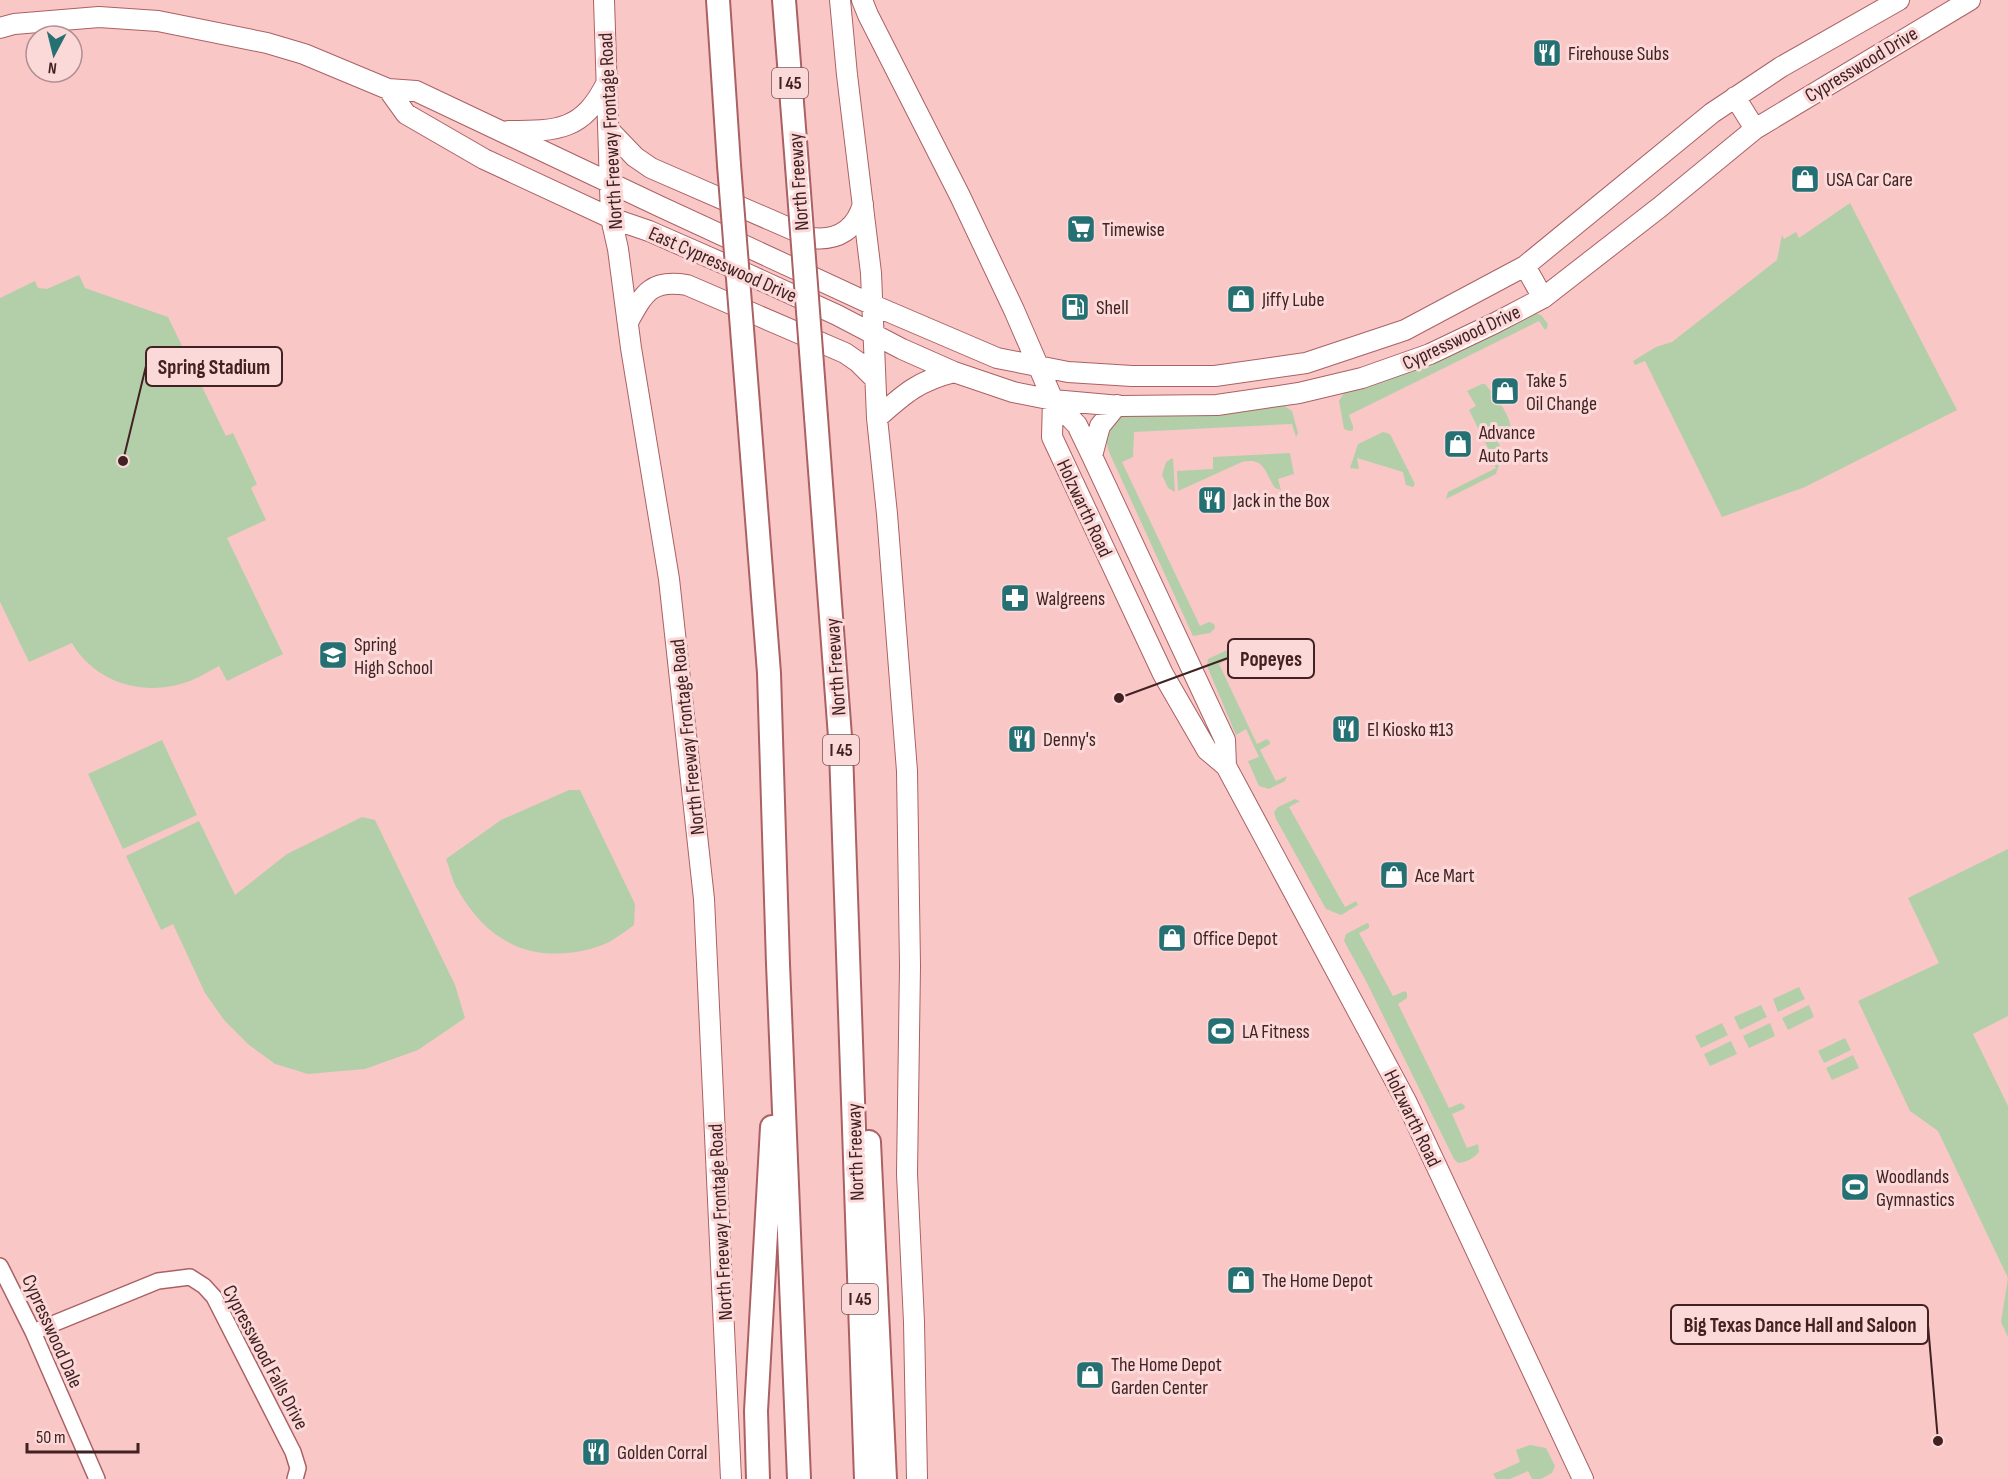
<svg xmlns="http://www.w3.org/2000/svg" width="2008" height="1479" font-family="'Sofia Sans Condensed',sans-serif">
<rect width="100%" height="100%" fill="#fac7c7"/>
<!-- green -->
<path fill="#b2cfa9" d="M1850 203 1957 410 1805 487 1722 517 1645 361 1635 365 1633 361 1656 347 1672 342 1777 260 1782 235 1784 239 1796 232 1799 238Z
M79 275 85 288 168 317 226 436 233 433 257 484 251 488 266 520 227 538 283 654 227 681 219 666C209 671 200 677 190 681 153 695 110 688 83 658 79 654 75 648 72 643L29 662 0 602V298L35 281 38 288 47 289Z
M1532 312 1541 315 1548 324 1547 328 1545 330 1539 321 1349 415 1353 426V430L1350 431 1344 429 1339 401 1345 391Z
M1482 384H1485C1495 396 1515 419 1510 435L1504 427 1493 432 1503 452 1496 474 1446 499 1448 492 1496 468 1491 457 1492 456 1469 410 1476 406 1467 391Z
M1283 405 1292 411 1298 433 1296 437 1292 424 1134 432 1133 457 1122 462 1200 626 1209 622 1214 624 1215 628 1210 633 1193 636 1110 454C1104 439 1106 432 1113 418L1124 414Z
M1383 432 1390 434 1415 484 1413 487 1406 485 1403 472 1357 458 1359 469 1350 468 1358 444Z
M1290 453 1294 474 1278 479 1281 490 1275 488C1265 473 1265 457 1242 462L1178 491 1177 471 1213 469V457Z
M1173 458 1175 492 1168 488 1162 475 1166 462Z
M1227 650 1229 659 1219 664 1257 744 1267 739 1270 742V744L1260 750 1276 781 1287 776 1285 781 1269 789 1259 786 1248 761 1259 757 1246 729 1236 735 1207 666 1208 659Z
M162 740 197 815 123 849 88 774Z
M569 790H580L635 904 634 925C627 930 619 936 611 941 598 948 581 952 567 953 517 958 482 932 458 890 452 881 450 869 446 859L501 820Z
M1295 799 1300 801 1289 807 1341 900 1345 907 1356 901 1358 905 1341 915 1326 909 1276 819 1274 812 1278 807Z
M362 817 375 820 455 985 465 1018 418 1050 365 1069 308 1074 275 1064 248 1044 224 1020 205 993 173 924 161 930 126 856 199 821 235 895 287 854Z
M2008 849V1016L1973 1034 2008 1106V1337L2001 1322 2008 1278 1938 1131 1910 1111 1858 1001 1939 963 1908 898Z
M1367 923 1369 924V928L1359 933 1393 996 1405 991 1407 993V998L1398 1004 1449 1108 1461 1103 1465 1106 1464 1109 1452 1114 1467 1148 1478 1144 1479 1152C1473 1159 1467 1162 1458 1163L1454 1159 1366 981 1344 941 1346 934Z
M1799 987 1805 999 1778 1012 1773 999Z
M1761 1005 1767 1017 1740 1030 1734 1017Z
M1809 1005 1814 1017 1788 1030 1782 1018Z
M1722 1023 1728 1035 1701 1048 1695 1036Z
M1770 1023 1775 1036 1749 1048 1743 1036Z
M1845 1038 1851 1050 1824 1063 1818 1051Z
M1731 1041 1737 1054 1710 1066 1704 1054Z
M1853 1055 1859 1068 1832 1080 1826 1068Z
M1530 1445 1546 1448 1555 1466 1552 1473 1541 1479H1532L1528 1471 1510 1479H1496L1493 1474 1520 1462 1516 1450Z"/>
<g fill="none" stroke-linecap="round" stroke-linejoin="round">
<!-- minor casing -->
<g stroke="#ab6163" stroke-width="18">
<path id="minor" d="M0 1266 33 1332 97 1479
M33 1332 158 1281 190 1277 204 1286 214 1297 293 1452 298 1468 295 1479"/>
</g>
<!-- major casing -->
<g stroke="#ab6163" stroke-width="22">
<path id="major" d="M604 0 611 218 618 249 631 348 669 579 704 899 731 1479
M840 0 847 75 871 273 877 418 887 514 907 771 910 966 907 1174 914 1322 917 1479
M862 0 868 15 960 196 1014 310 1053 400 1077 425 1092 456 1225 740 1226 766
M0 28 14 24 99 17 158 21 267 43 304 54 388 89 416 91 659 206 873 305 997 358 1068 372 1132 376H1215L1306 363 1405 330 1525 266 1712 113 1781 67 1899 0
M388 89 406 114 484 159 611 218 649 231 745 273 837 315 902 349 954 372 1013 392 1053 400 1120 406 1217 405 1299 393 1362 378 1430 354 1495 323 1543 298 1660 207 1755 129 1970 0
M1735 97 1755 129
M609 130 635 157 651 168 812 238C838 241 856 229 863 204
M508 131C558 131 583 131 607 82
M1525 266 1543 298
M628 322C644 293 651 279 687 285L845 353 858 362 874 378
M1053 400 1052 437 1163 674 1207 750 1226 766 1406 1101 1583 1479
M877 418C904 394 918 381 954 372
M1092 456 1100 426 1117 405"/>
</g>
<!-- highway casing -->
<g stroke="#ab6163" stroke-width="26">
<path id="highway" d="M718 0 729 165
M784 0 797 166
M749 417 769 673 778 964 799 1479
M816 417 841 750 866 1479
M869 1142 885 1479
M758 1479 756 1411 772 1127"/>
</g>
<!-- minor -->
<use href="#minor" stroke="#fff" stroke-width="15"/>
<!-- major -->
<use href="#major" stroke="#fff" stroke-width="20"/>
<!-- highway -->
<use href="#highway" stroke="#fff" stroke-width="22"/>
<!-- highway-bridge casing -->
<g stroke="#ab6163" stroke-width="26" stroke-linecap="butt">
<path id="highway-bridge" d="M729 165 749 417
M797 166 816 417"/>
</g>
<!-- highway-bridge -->
<use href="#highway-bridge" stroke="#fff" stroke-width="22"/>
</g>
<!-- icons -->
<defs>
<g id="restaurant-square" transform="scale(1.5)"><rect x="-9" y="-9" width="18" height="18" rx="4" fill="#257073" stroke="#fcd9d9"/><path d="M-5-6h1v4h1v-4h1v4h1v-4h1v5L-1.5 .5V6h-2V.5L-5-1ZM5-6V6H3V1.5H1.5Q1.5-4 5-6Z" fill="#fff"/></g>
<g id="shop-square" transform="scale(1.5)"><rect x="-9" y="-9" width="18" height="18" rx="4" fill="#257073" stroke="#fcd9d9"/><path d="M-5-2.5h2.3a2.7 3.5 0 0 1 5.4 0H5L5.5 6h-11ZM-1.5-2.5h3a1.5 2.3 0 0 0-3 0Z" fill="#fff"/></g>
<g id="supermarket-square" transform="scale(1.5)"><rect x="-9" y="-9" width="18" height="18" rx="4" fill="#257073" stroke="#fcd9d9"/><path d="M-6-5.5h2.5l.6 2H6L4.5 2H-2.5L-4.4-4H-6ZM-1.5 3.2a1.3 1.3 0 1 0 .1 0ZM3 3.2a1.3 1.3 0 1 0 .1 0Z" fill="#fff"/></g>
<g id="fuel-square" transform="scale(1.5)"><rect x="-9" y="-9" width="18" height="18" rx="4" fill="#257073" stroke="#fcd9d9"/><path d="M-5.5-6h7V0h2V4h1.3V-2.5L3-4.5l.8-.8L6-3V5H2.5V1h-1V6h-7ZM-4.2-4.7v3.2H.2V-4.7Z" fill="#fff"/></g>
<g id="pharmacy-square" transform="scale(1.5)"><rect x="-9" y="-9" width="18" height="18" rx="4" fill="#257073" stroke="#fcd9d9"/><path d="M-2-6h4v4h4v4h-4v4h-4v-4h-4v-4h4Z" fill="#fff"/></g>
<g id="school-square" transform="scale(1.5)"><rect x="-9" y="-9" width="18" height="18" rx="4" fill="#257073" stroke="#fcd9d9"/><path d="M0-5L7-2L0 1L-7-2ZM-4 1L0 2.5L4 1V4Q0 6-4 4Z" fill="#fff"/></g>
<g id="stadium-square" transform="scale(1.5)"><rect x="-9" y="-9" width="18" height="18" rx="4" fill="#257073" stroke="#fcd9d9"/><path d="M0-5a6.5 5 0 1 0 0 10a6.5 5 0 1 0 0-10ZM-3.5-1.8h7v3.6h-7Z" fill="#fff"/></g>
</defs>
<g fill-rule="evenodd">
<use href="#restaurant-square" x="1547" y="53"/>
<use href="#shop-square" x="1805" y="179"/>
<use href="#supermarket-square" x="1081" y="229"/>
<use href="#shop-square" x="1241" y="299"/>
<use href="#fuel-square" x="1075" y="307"/>
<use href="#shop-square" x="1505" y="391"/>
<use href="#shop-square" x="1458" y="444"/>
<use href="#restaurant-square" x="1212" y="500"/>
<use href="#pharmacy-square" x="1015" y="598"/>
<use href="#school-square" x="333" y="655"/>
<use href="#restaurant-square" x="1346" y="729"/>
<use href="#restaurant-square" x="1022" y="739"/>
<use href="#shop-square" x="1394" y="875"/>
<use href="#shop-square" x="1172" y="938"/>
<use href="#stadium-square" x="1221" y="1031"/>
<use href="#stadium-square" x="1855" y="1187"/>
<use href="#shop-square" x="1241" y="1280"/>
<use href="#shop-square" x="1090" y="1375"/>
<use href="#restaurant-square" x="596" y="1452"/>
</g>
<g text-anchor="middle" stroke-width="6" stroke-linejoin="round" paint-order="stroke">
<!-- shield labels -->
<g fill="#fcd9d9" stroke="#795859" stroke-width="1.5">
<rect x="772" y="68" width="36" height="30" rx="4.5"/>
<rect x="823" y="735" width="36" height="30" rx="4.5"/>
<rect x="842" y="1284" width="36" height="30" rx="4.5"/>
</g>
<g font-size="18" font-weight="bold" fill="#412122">
<text x="790" y="89">I 45</text>
<text x="841" y="756">I 45</text>
<text x="860" y="1305">I 45</text>
</g>
<!-- poi labels -->
<g font-size="20" fill="#412122" stroke="#fcd9d9" text-anchor="start">
<text x="1568" y="60">Firehouse Subs</text>
<text x="1826" y="186">USA Car Care</text>
<text x="1102" y="236">Timewise</text>
<text x="1262" y="306">Jiffy Lube</text>
<text x="1096" y="314">Shell</text>
<text x="1526" y="387">Take 5<tspan x="1526" dy="23">Oil Change</tspan></text>
<text x="1479" y="439">Advance<tspan x="1479" dy="23">Auto Parts</tspan></text>
<text x="1233" y="507">Jack in the Box</text>
<text x="1036" y="605">Walgreens</text>
<text x="354" y="651">Spring<tspan x="354" dy="23">High School</tspan></text>
<text x="1367" y="736">El Kiosko #13</text>
<text x="1043" y="746">Denny's</text>
<text x="1415" y="882">Ace Mart</text>
<text x="1193" y="945">Office Depot</text>
<text x="1242" y="1038">LA Fitness</text>
<text x="1876" y="1183">Woodlands<tspan x="1876" dy="23">Gymnastics</tspan></text>
<text x="1262" y="1287">The Home Depot</text>
<text x="1111" y="1371">The Home Depot<tspan x="1111" dy="23">Garden Center</tspan></text>
<text x="617" y="1459">Golden Corral</text>
</g>
<!-- street labels -->
<g font-size="20" fill="#412122" stroke="#fcd9d9">
<text transform="translate(1861 64) rotate(-31)" y="7">Cypresswood Drive</text>
<text transform="translate(610 131) rotate(-93)" y="7">North Freeway Frontage Road</text>
<text transform="translate(798 182) rotate(-94)" y="7">North Freeway</text>
<text transform="translate(723 264) rotate(24)" y="7">East Cypresswood Drive</text>
<text transform="translate(1461 337) rotate(-25)" y="7">Cypresswood Drive</text>
<text transform="translate(1085 508) rotate(65)" y="7">Holzwarth Road</text>
<text transform="translate(835 667) rotate(-94)" y="7">North Freeway</text>
<text transform="translate(687 737) rotate(-96)" y="7">North Freeway Frontage Road</text>
<text transform="translate(1413 1118) rotate(64)" y="7">Holzwarth Road</text>
<text transform="translate(855 1152) rotate(-92)" y="7">North Freeway</text>
<text transform="translate(720 1222) rotate(-93)" y="7">North Freeway Frontage Road</text>
<text transform="translate(53 1331) rotate(66)" y="7">Cypresswood Dale</text>
<text transform="translate(266 1357) rotate(62)" y="7">Cypresswood Falls Drive</text>
</g>
</g>
<!-- callouts -->
<path fill="none" stroke="#412122" stroke-width="2" d="M123 461L146 366M1119 698L1228 658M1938 1441L1928 1325"/>
<g fill="#412122" stroke="#fcd9d9" stroke-width="2">
<circle cx="123" cy="461" r="6"/>
<circle cx="1119" cy="698" r="6"/>
<circle cx="1938" cy="1441" r="6"/>
</g>
<g fill="#fcd9d9" stroke="#412122" stroke-width="2">
<rect x="146" y="347" width="136" height="39" rx="6"/>
<rect x="1228" y="639" width="86" height="39" rx="6"/>
<rect x="1671" y="1305" width="257" height="39" rx="6"/>
</g>
<g font-size="21" text-anchor="middle" font-weight="bold" fill="#412122">
<text x="214" y="374">Spring Stadium</text>
<text x="1271" y="666">Popeyes</text>
<text x="1800" y="1332">Big Texas Dance Hall and Saloon</text>
</g>
<!-- north arrow -->
<g transform="translate(54 54) rotate(187)"><circle r="28" fill="#fcd9d9" stroke="#b18f90" stroke-width="1.5"/>
<path d="M0-4.5L10 22L0 15L-10 22Z" fill="#257073"/>
<text y="-9" font-size="16" font-weight="bold" text-anchor="middle" fill="#412122">N</text>
</g>
<!-- scale -->
<path d="M27 1443v9h111v-9" fill="none" stroke="#412122" stroke-width="3"/>
<text x="36" y="1443" font-size="18" fill="#412122" stroke="#fcd9d9" stroke-width="4.5" paint-order="stroke">50 m</text>
</svg>
